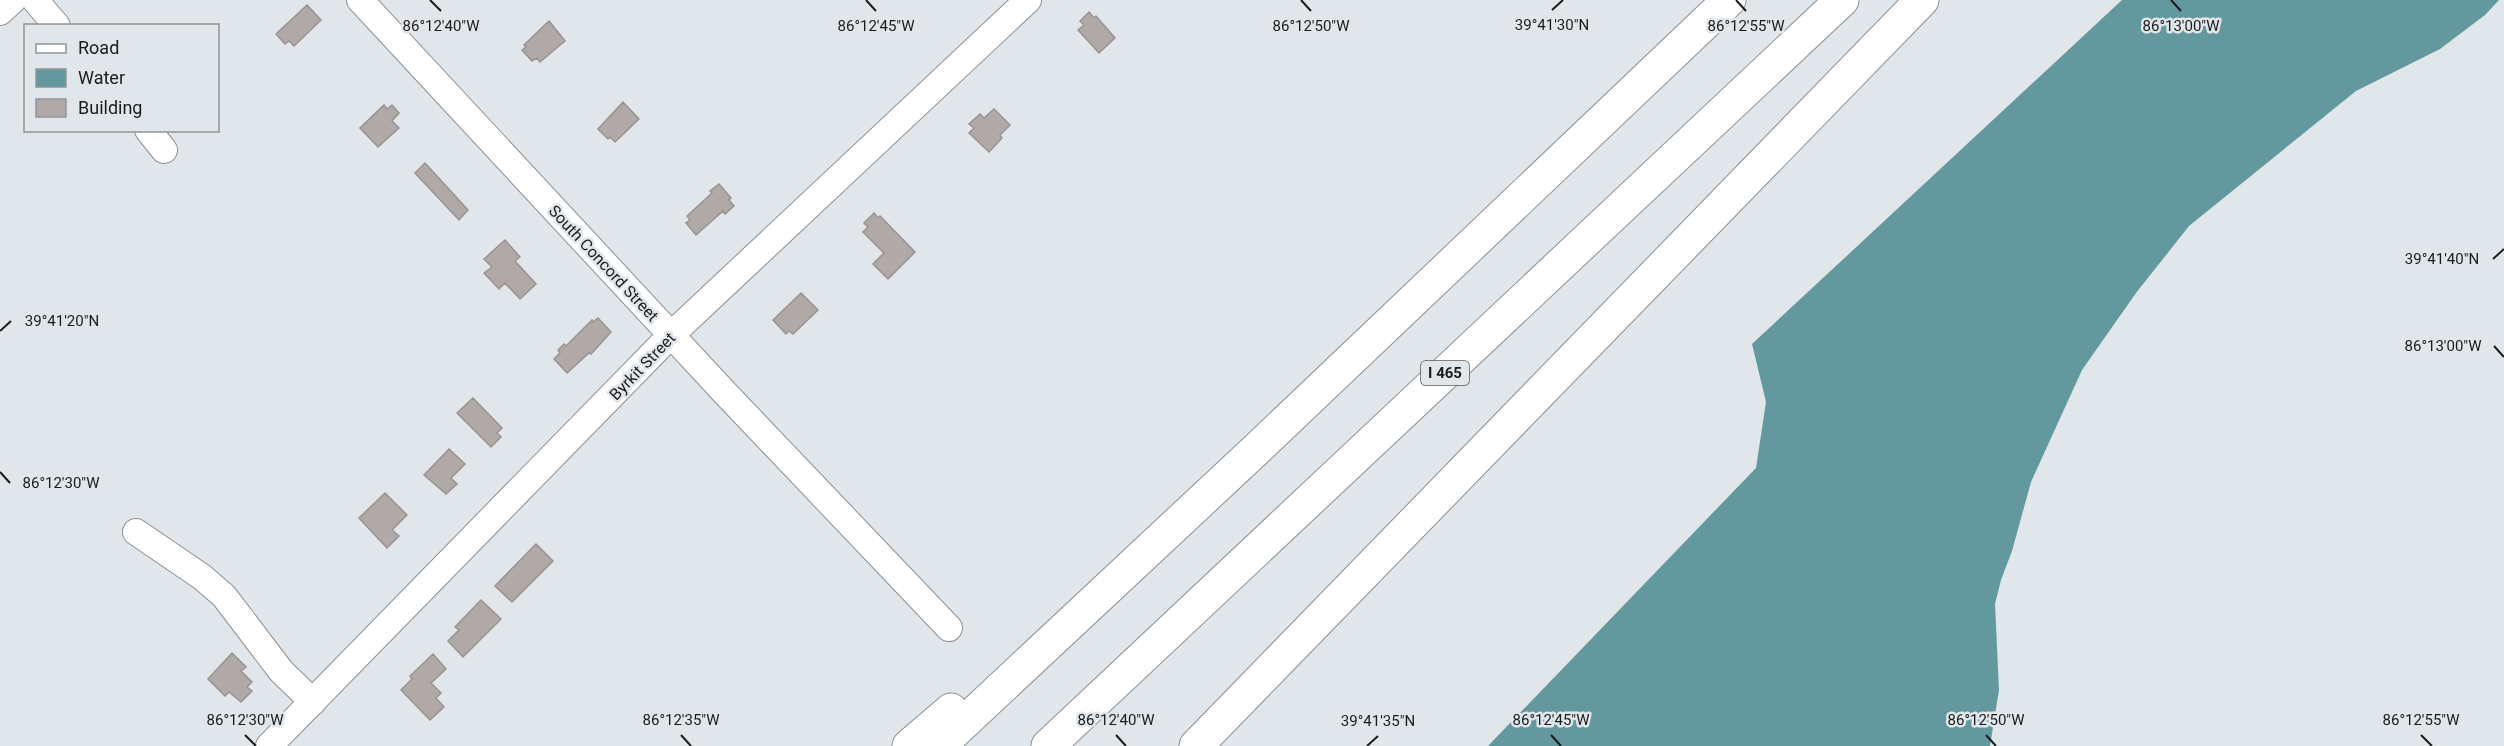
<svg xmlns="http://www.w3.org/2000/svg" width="2504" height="746" font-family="Roboto,sans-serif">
<rect width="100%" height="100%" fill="#e0e6ea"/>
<!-- water -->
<path fill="#63999e" d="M2122 0H2499L2485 15 2440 49 2356 91 2189 226 2136 293 2082 370 2031 482 2012 551 2001 580 1995 604 1999 690 1990 746H1488L1756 468 1766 402 1752 344Z"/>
<!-- building -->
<path fill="#b0a9a8" stroke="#999291" stroke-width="1.5" d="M307 5 321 20 294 46 289 41 285 44 276 34Z
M1089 12 1094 18 1096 16 1115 38 1099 53 1078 30 1084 25 1080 21Z
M549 21 565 41 540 62 537 58 532 61 522 50 526 47 524 45Z
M623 102 639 119 615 142 610 137 608 139 598 129Z
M384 105 387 109 392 105 399 113 392 121 399 128 378 147 360 128Z
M994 109 1010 125 1000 135 1002 138 989 152 969 133 974 128 969 124 980 114 984 118Z
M425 163 468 210 459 220 415 173Z
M719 184 731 198 729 200 734 206 725 214 723 211 696 235 686 223 690 220 687 216 712 193 710 191Z
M874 213 878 218 880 216 915 252 888 279 873 264 884 253 863 232 868 227 864 223Z
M505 240 520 257 515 261 536 284 520 299 505 283 499 289 484 273 492 267 484 259Z
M801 293 818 310 793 334 789 331 786 334 773 320Z
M598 318 611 332 591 354 589 353 567 373 554 359 560 353 558 350 564 344 566 346 592 320 593 322Z
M473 398 502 428 497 433 501 437 491 447 457 413Z
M449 449 465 464 451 478 457 484 446 494 424 475Z
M385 493 407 515 392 530 399 536 387 548 359 518Z
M536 544 553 561 512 602 495 586Z
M481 600 501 619 463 657 448 641 459 630 455 627Z
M232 653 246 667 241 671 252 682 247 687 252 691 241 702 229 692 225 696 208 679Z
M433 654 446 669 431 683 441 693 436 698 444 707 430 720 401 690 412 679 410 676Z"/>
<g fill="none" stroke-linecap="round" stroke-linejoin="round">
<!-- minor casing -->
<g stroke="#8b9094" stroke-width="28">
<path id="minor" d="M35 0 57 26
M360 0 726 394 949 628
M0 12 13 0
M148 130 164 150
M136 532 202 577 224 596 281 671 313 702
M269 746 671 335 1028 0"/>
</g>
<!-- highway casing -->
<g stroke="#8b9094" stroke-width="35">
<path id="highway" d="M909 746 951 710
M939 746 1260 446 1729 0
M1048 746 1842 0
M1196 746 1922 0"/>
</g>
<!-- minor -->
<use href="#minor" stroke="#fff" stroke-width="26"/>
<!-- highway -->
<use href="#highway" stroke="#fff" stroke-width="33"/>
</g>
<!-- ticks -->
<path fill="none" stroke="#1a1b1d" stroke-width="2" d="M430 0 441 11M866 0 876 11M1301 0 1311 11M1736 0 1746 11M2171 0 2181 11M1552 10 1563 0M2493 259 2504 249M0 331 11 321M2494 346 2504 357M0 472 10 483M245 735 256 746M681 735 691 746M1116 735 1126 746M1551 735 1561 746M1986 735 1996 746M2421 735 2432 746M1367 746 1378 736"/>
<g text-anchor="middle" stroke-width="5" stroke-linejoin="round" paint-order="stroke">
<!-- shield labels -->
<rect fill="#e0e6ea" stroke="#55585a" stroke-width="1.5" x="1421" y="361" width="48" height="24" rx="4.5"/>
<g font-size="15" font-weight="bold" fill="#1a1b1d">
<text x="1445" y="378">I 465</text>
</g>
<!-- street labels -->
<g font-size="16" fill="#1a1b1d" stroke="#e0e6ea">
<text transform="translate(604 263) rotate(47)" y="6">South Concord Street</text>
<text transform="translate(642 366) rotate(-46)" y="6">Byrkit Street</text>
</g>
</g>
<g font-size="15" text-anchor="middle" fill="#1a1b1d" stroke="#e0e6ea" stroke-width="5" stroke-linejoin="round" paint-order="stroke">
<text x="1552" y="30">39°41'30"N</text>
<text x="441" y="31">86°12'40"W</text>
<text x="876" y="31">86°12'45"W</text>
<text x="1311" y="31">86°12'50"W</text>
<text x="1746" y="31">86°12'55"W</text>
<text x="2181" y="31">86°13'00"W</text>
<text x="2442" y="264">39°41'40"N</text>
<text x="62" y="326">39°41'20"N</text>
<text x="2443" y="351">86°13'00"W</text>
<text x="61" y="488">86°12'30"W</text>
<text x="245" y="725">86°12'30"W</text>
<text x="681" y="725">86°12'35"W</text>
<text x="1116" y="725">86°12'40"W</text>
<text x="1551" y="725">86°12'45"W</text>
<text x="1986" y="725">86°12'50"W</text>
<text x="2421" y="725">86°12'55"W</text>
<text x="1378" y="726">39°41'35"N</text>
</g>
<!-- legend -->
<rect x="24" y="24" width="195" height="108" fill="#e0e6ea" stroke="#919598" stroke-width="1.5"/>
<rect x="36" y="44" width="30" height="9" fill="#ffffff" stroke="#919598" stroke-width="1.5"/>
<text x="78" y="54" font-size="18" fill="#1a1b1d">Road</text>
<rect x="36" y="69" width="30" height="18" fill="#63999e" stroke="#919598" stroke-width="1.5"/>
<text x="78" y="84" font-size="18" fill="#1a1b1d">Water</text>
<rect x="36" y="99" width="30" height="18" fill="#b0a9a8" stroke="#919598" stroke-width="1.5"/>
<text x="78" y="114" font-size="18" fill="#1a1b1d">Building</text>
</svg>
